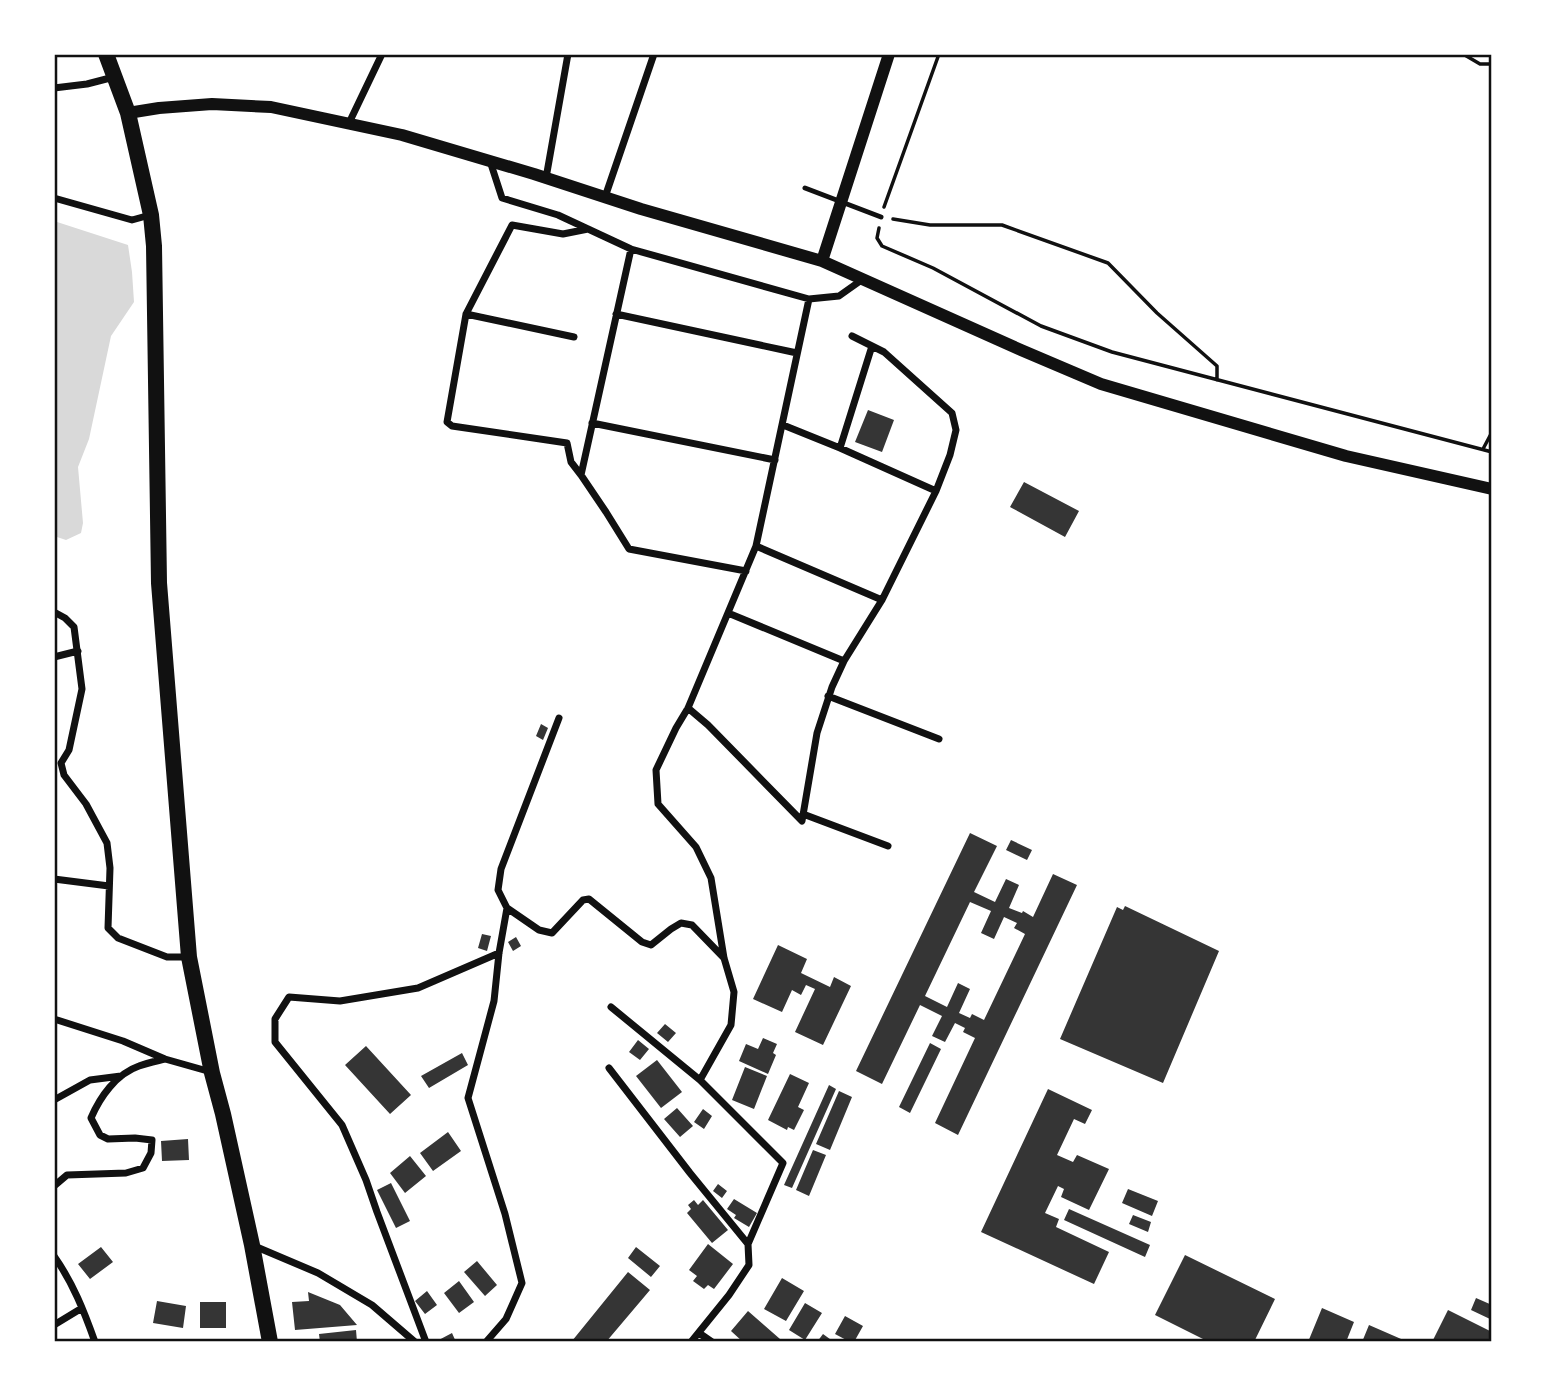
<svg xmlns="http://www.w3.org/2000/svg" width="1546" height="1396" font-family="Poppins,sans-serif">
<rect width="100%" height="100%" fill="#fff"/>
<!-- water -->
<path fill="#d9d9d9" d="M54 221 128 245 132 272 134 302 111 336 89 439 78 467 83 523 81 533 66 540 54 536Z"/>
<!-- building -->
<path fill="#353535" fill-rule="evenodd" d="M868 410 894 420 882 452 855 442Z
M1024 482 1079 511 1065 537 1010 507Z
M541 724 548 728 543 740 536 736Z
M970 833 997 846 974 892 995 902 1006 879 1019 885 1009 908 1022 913 1023 911 1033 917 1053 874 1077 885 958 1135 935 1123 975 1038 963 1032 965 1028 955 1023 945 1042 932 1036 942 1016 920 1005 882 1084 856 1071ZM970 902 991 911 981 933 994 939 1004 917 1017 923 1014 928 1025 934 984 1020 972 1014 970 1018 959 1013 970 989 958 983 947 1007 925 996Z
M1011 840 1032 850 1027 860 1006 850Z
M1125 906 1219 951 1163 1083 1060 1039 1117 907 1123 910Z
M482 934 491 936 487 951 478 948Z
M516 937 521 946 513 951 508 942Z
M778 945 807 959 801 973 830 987 834 977 851 986 823 1045 795 1032 815 989 806 985 801 995 792 990 782 1012 753 999Z
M665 1024 676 1033 668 1042 657 1033Z
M763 1038 777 1044 773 1053 776 1055 768 1074 739 1061 746 1044 758 1049Z
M638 1040 649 1049 640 1060 629 1052Z
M930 1043 941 1049 910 1113 899 1107Z
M366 1046 411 1095 390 1114 345 1065Z
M462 1053 468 1065 429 1088 421 1076Z
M657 1060 682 1092 661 1108 636 1076Z
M745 1067 767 1076 754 1109 732 1100Z
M790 1074 809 1083 798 1107 804 1110 794 1130 788 1127 787 1130 768 1120Z
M829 1085 836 1089 792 1188 784 1185Z
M1048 1089 1092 1110 1085 1124 1074 1119 1057 1155 1073 1162 1077 1155 1109 1169 1089 1210 1061 1197 1064 1189 1058 1186 1045 1213 1059 1219 1056 1227 1109 1252 1094 1284 981 1232Z
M839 1091 852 1097 830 1150 816 1144Z
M677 1108 693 1126 680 1137 664 1119Z
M703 1109 712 1116 704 1129 694 1122Z
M448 1132 461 1151 433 1171 420 1153Z
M188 1139 189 1160 162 1161 161 1141Z
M813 1150 826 1155 809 1196 796 1190Z
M410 1156 426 1176 405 1193 390 1173Z
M391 1183 410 1221 396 1228 377 1190Z
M718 1184 727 1191 722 1198 713 1191Z
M1128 1189 1158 1201 1152 1216 1122 1203Z
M734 1199 757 1213 749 1227 734 1218 736 1215 727 1209Z
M694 1200 698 1205 703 1200 728 1230 712 1243 687 1213 691 1209 688 1205Z
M1069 1209 1150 1245 1145 1257 1064 1220Z
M1133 1215 1151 1222 1148 1232 1129 1224Z
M708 1244 733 1264 714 1289 708 1285 704 1289 693 1281 697 1276 689 1270Z
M101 1247 113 1262 90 1279 78 1264Z
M636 1247 660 1266 651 1277 628 1258Z
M1185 1255 1275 1299 1254 1342H1209L1155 1315Z
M477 1261 497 1285 485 1296 464 1272Z
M628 1272 650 1290 606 1342H573L572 1341Z
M782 1278 804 1291 786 1321 764 1309Z
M459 1281 474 1302 459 1313 444 1293Z
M427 1291 437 1305 425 1314 415 1301Z
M308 1292 340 1305 357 1325 295 1330 292 1302 309 1301Z
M1476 1298 1492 1305V1315L1490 1319 1471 1310Z
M157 1301 186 1306 183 1328 153 1323Z
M200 1302H226V1328H200Z
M805 1303 822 1313 805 1340 789 1330Z
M1322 1308 1354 1322 1346 1342H1308Z
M1448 1310 1492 1332V1342H1432Z
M748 1311 780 1339 778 1342H743L731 1331Z
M845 1316 863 1326 854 1342H850L835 1334Z
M1369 1325 1408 1342H1362Z
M356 1330 357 1342H320L319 1334Z
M452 1333 456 1342 462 1339 464 1342H435Z
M823 1334 834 1342H817Z"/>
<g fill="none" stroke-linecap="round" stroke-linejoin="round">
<!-- path -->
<path stroke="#111" stroke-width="3.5" d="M1463 54 1480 64H1492
M884 207 939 54
M893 219 930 225H1002L1108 263 1157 313 1217 366V380
M879 228 877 238 882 246 933 268 1041 326 1112 352 1492 452
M1483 449 1492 432"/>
<!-- service -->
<path stroke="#111" stroke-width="5" d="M805 188 881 217"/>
<!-- minor -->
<path stroke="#111" stroke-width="7" d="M54 88 87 84 114 77
M349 123 382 54
M490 161 502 198 558 215 631 249 809 299 839 296 863 279
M546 178 568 54
M605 197 654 54
M54 198 132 220 150 215
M631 249 581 475 606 512 629 549 746 571
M466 314 574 337
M616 314 797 353
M592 423 775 460
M783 425 840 448 936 491
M840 448 872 346
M581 475 571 462 567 443 452 426 447 422 466 314 512 225 563 234 588 229
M756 546 882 600
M54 612 65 618 74 627 82 689 69 750 61 763 64 775 86 804 107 843 110 868 108 928 118 938 167 957H189
M728 613 844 661
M54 657 78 651
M828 696 939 739
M688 708 708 725 802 821 817 733 832 687 844 661 882 600 936 491 950 455 956 430 952 413 884 352 852 336
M803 814 888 846
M54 879 109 886
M507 908 539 930 552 933 583 900 589 899 642 942 651 945 671 929 681 923 692 925 724 958
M611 1007 700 1080
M54 1019 123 1041 165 1059 211 1072
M609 1068 690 1173 748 1244
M54 1100 90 1080 121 1076
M54 1186 67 1175 126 1173 143 1168 151 1153 152 1140 135 1138 108 1139 100 1135 91 1118C100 1097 116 1074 139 1066 147 1063 157 1061 165 1059
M252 1245 318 1273 372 1305 415 1342
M54 1256C73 1283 84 1311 95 1342
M54 1325 82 1308
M699 1333 712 1342
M426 1342 377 1212 366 1180 342 1125 275 1042V1019L289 997 340 1001 418 988 499 953
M486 1342 506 1319 522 1283 505 1214 468 1098 494 1001 499 953 507 908 498 890 501 869 559 718
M691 1342 729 1295 749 1265 748 1244 783 1163 700 1080 731 1025 734 992 724 958 711 878 696 847 658 804 656 770 676 728 688 708 756 546 809 299"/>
<!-- tertiary -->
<path stroke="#111" stroke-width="12" d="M128 113 159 108 212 104 271 107 402 135 534 174 641 209 822 261 1021 350 1101 384 1346 456 1492 489
M822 261 889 54"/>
<!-- primary -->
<path stroke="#111" stroke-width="16" d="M106 54 128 113 151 215 154 246 159 583 189 957 212 1073 223 1114 252 1245 270 1342"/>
</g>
<!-- border -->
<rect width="1546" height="1396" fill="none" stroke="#ffffff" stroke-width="112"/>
<rect x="56" y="56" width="1434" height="1284" fill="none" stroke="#111" stroke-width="2.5"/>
</svg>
